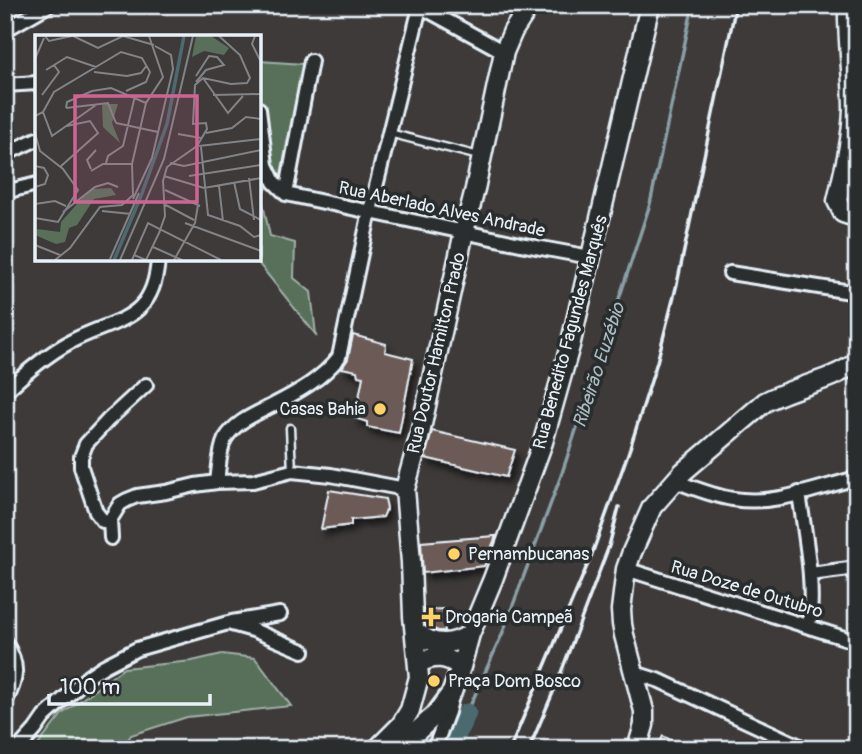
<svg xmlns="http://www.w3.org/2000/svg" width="862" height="754" font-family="Pangolin,sans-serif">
<defs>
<filter id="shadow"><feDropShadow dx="3.5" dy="6" stdDeviation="3.5" flood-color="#0009"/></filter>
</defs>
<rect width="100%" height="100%" fill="#3e3a3a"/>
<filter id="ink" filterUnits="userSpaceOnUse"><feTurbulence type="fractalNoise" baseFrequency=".0143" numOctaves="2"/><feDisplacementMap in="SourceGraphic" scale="14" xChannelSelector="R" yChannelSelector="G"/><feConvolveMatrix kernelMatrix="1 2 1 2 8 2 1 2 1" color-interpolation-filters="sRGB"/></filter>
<g filter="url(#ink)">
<!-- green -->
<path fill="#596f5a" stroke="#a0b0a9" stroke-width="2" d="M259 61 303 64 281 173 261 195 270 236 295 243 294 278 311 292 316 335 255 259H259Z
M222 654 255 658 291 706 187 717 131 735 122 749H35L62 714 124 668 192 661Z"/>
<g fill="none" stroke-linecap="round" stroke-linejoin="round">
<!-- stream -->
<path stroke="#8aa0a6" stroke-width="3.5" d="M452 717 467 713 503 632 562 473 650 204 693 5"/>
<!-- river -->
<path stroke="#4c6a6f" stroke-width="19" d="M450 749 467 713"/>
</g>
<!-- building -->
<path fill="#6c5a57" stroke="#e8f1f8" stroke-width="2" filter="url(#shadow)" d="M353 335 386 344 385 352 413 359 399 433 367 427V422L355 418 363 377 358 376 357 371 342 368 348 359Z
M432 431 515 450 506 477 425 458Z
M329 490 385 499 387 508 383 517 351 520V525L321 529Z
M496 536 484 566 423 573 421 542Z
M443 609 445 631H438L425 625 424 610Z
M663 736 687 749H657Z"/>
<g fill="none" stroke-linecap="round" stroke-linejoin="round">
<!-- lane casing -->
<g stroke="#e8f1f8" stroke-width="11">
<path id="lane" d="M389 133 479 156
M290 428 292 471"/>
</g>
<!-- street casing -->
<g stroke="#e8f1f8" stroke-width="18">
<path id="street" d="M418 5 504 52
M5 30 49 5
M5 85 37 83
M259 109 266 165 274 182 286 194
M5 154 37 139
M5 192 37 184
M286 194 525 245 590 257
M286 194 311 61
M730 273 857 293
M5 392C25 373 46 355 70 342 115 318 154 323 158 259
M675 481C694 488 713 496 733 499 774 506 817 488 857 478
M217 482C219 469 219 451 225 439 236 421 256 414 273 405 298 392 322 379 339 357L370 211 420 7
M799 493C805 537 815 582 809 627
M110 520 103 521 96 512 81 467V457L86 444 108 420 146 385
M111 538 110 520 120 504 127 500 137 496 166 492 195 485 217 482 253 481 292 471 331 475 405 489
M626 569 857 642
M810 574 857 568
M232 622 280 614
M5 642C19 664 18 679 5 702
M635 673 660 681 806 749
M18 749 35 730 44 717 89 676 104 666 137 649 228 623 253 630 303 651
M434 749 448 712 452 696"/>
</g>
<!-- secondary casing -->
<g stroke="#e8f1f8" stroke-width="23">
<path id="secondary" d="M848 5C847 40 853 75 853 109 852 141 844 171 837 201L843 213 849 215 857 213
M415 631C432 646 451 647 470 634
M419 663C435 655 447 656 461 667
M377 749 401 725 410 710 419 677 413 616 411 562 405 489 419 438 464 232 475 189 504 52 513 31 530 5
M398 749 435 715 452 692 461 667 470 634 493 579 543 442 570 346 650 5
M637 749 644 725V711L624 635 622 624 621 610 626 569 632 552 652 507 683 472 765 402C794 386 830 382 857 362"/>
</g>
<!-- lane -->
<use href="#lane" stroke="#2a2d2e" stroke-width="6"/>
<!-- street -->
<use href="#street" stroke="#2a2d2e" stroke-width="12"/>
<!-- secondary -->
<use href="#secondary" stroke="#2a2d2e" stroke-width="18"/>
<!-- rail -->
<path stroke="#e8f1f8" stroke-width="3.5" d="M510 749 592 554 630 448 657 362 677 284 736 5
M529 749 557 683 609 546 619 507"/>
</g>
</g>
<!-- markers -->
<g fill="#ffd166" stroke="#2a2d2e" stroke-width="2.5">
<circle cx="380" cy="409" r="7"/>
<circle cx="454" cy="554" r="7"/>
<path d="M427.5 606.5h7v7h7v7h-7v7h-7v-7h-7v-7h7z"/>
<circle cx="434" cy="681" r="7"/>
</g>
<g text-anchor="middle" stroke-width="7" stroke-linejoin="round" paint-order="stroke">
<!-- street labels -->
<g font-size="18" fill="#e8f1f8" stroke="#2a2d2e">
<text transform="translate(442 209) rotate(12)" y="6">Rua Aberlado Alves Andrade</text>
<text transform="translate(570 332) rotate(-75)" y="6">Rua Benedito Fagundes Marquês</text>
<text transform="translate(436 353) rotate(-77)" y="6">Rua Doutor Hamilton Prado</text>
<text transform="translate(747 589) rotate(17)" y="6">Rua Doze de Outubro</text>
</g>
<!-- poi labels -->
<g font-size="18" fill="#e8f1f8" stroke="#2a2d2e" text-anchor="start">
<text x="366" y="415" text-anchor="end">Casas Bahia</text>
<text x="468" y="560">Pernambucanas</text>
<text x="445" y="623">Drogaria Campeã</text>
<text x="448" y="687">Praça Dom Bosco</text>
</g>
<!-- water labels -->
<g font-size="19" font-style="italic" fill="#aabbc1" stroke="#2a2d2e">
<text transform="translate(598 365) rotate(-72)" y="7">Ribeirão Euzébio</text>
</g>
</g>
<!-- overview -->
<g transform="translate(35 35)">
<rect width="226" height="226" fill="#3e3a3a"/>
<path d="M161 1H176L194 13 189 20 169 16 157 22ZM67 69H83L77 88 85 108 68 92ZM76 153 81 160 59 164 42 190 34 193 30 207 21 209 0 200 2 194 25 197 26 187 49 161 58 154Z" fill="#596f5a"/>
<path fill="none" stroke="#4c6a6f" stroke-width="3.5" d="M106 161 132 89 149 1M79 225 106 161"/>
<path fill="none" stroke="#828386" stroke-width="2" d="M10 1 14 6 37 1M38 1 63 13 88 1 119 10M220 1 217 9 226 27M0 24 9 3M11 35 32 22 61 32M59 37 92 41 106 38 112 30M168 43 193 78 208 61M161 47 171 35 189 30 182 22 174 21 161 41M7 60 24 37 19 30M178 60 226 59M31 73 32 67 57 56 76 53 111 68M31 73 73 68 81 88M8 77 17 101 61 70M0 81 8 77 19 57 86 17 107 23 115 37 111 47 91 56M81 88 123 97M0 98 5 116 28 134 43 155 23 187 0 183M171 98 197 93 211 82 226 84M143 99 166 103M164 111 226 104M166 112 173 180 205 191 219 202 226 200M71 128 73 121 88 111 100 61M135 128 149 131 226 115M0 131 9 133 13 140 10 149 0 152M25 132 63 98 55 86 32 91M56 134 52 125 61 115M56 136 68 129H97M129 141 169 153 226 143M154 141 226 130M214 143 219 185M199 147 205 174 226 185M184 151 188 186M130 155 165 171M98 164 117 123 138 34 136 20 120 11M0 169 20 166 31 171M129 169 159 185M67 176 96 179M28 177 60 152 73 148 83 152M150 188 226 216M124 198 130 181 128 146 132 132 162 111 172 94 171 88 158 89 160 50 168 43 196 49 212 48 215 43 205 20 184 1M0 210 25 220M118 212 147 225M99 220 111 225 125 196M75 224 104 158M20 225 35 213 65 172 87 170 98 160 97 129 111 68 128 42 114 1M85 225 129 124 158 1M97 225 113 188 186 225M139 225 160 188 163 170"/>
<path fill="#cf6492" fill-opacity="0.15" stroke="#cf6492" stroke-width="3.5" d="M40 61H162V167H40Z"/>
<rect width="226" height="226" fill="none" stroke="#e8f1f8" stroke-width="3.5"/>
</g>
<!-- margin -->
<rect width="862" height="754" fill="none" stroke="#2a2d2e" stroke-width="28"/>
<rect x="14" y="14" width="834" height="726" fill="none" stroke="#e8f1f8" stroke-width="2.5" filter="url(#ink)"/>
<!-- scale -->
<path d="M49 694v10h161v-10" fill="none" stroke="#e8f1f8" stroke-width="3.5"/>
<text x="60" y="694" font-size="21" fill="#e8f1f8" stroke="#2a2d2e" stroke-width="5" paint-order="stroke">100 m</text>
</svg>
